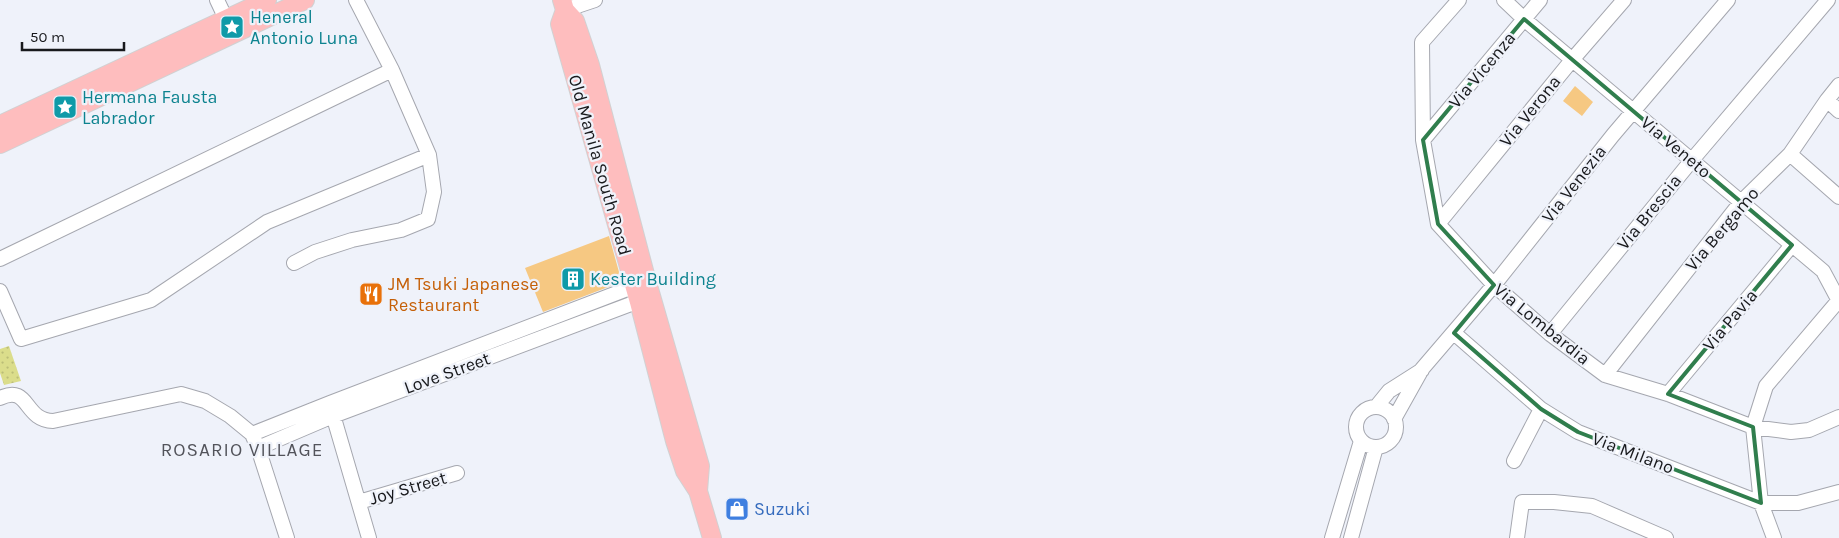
<svg xmlns="http://www.w3.org/2000/svg" width="1839" height="538" font-family="Karla,sans-serif">
<defs>
<pattern id="grass-dots" width="8" height="8" patternUnits="userSpaceOnUse" patternTransform="scale(1.25)"><rect width="8" height="8" fill="#dbdd8b"/><path d="M2 2h.1M6 6h.1" fill="none" stroke="#bbbd77" stroke-width="1.8" stroke-linecap="round"/></pattern>
</defs>
<rect width="100%" height="100%" fill="#eff2fa"/>
<!-- grass -->
<path fill="url(#grass-dots)" d="M9 346 21 381 4 385 0 373V349Z"/>
<!-- building -->
<path fill="#f6c882" d="M1575 86 1593 102 1582 116 1563 101Z
M609 236 619 272 616 284 543 312 525 268Z"/>
<g fill="none" stroke-linecap="round" stroke-linejoin="round">
<!-- minor casing -->
<g stroke="#a5a7af" stroke-width="16">
<path id="minor" d="M217 0 226 19
M1459 0 1422 42 1423 140 1438 224 1494 285 1550 334 1605 375 1668 394 1753 427 1791 432 1809 430 1839 417
M1504 0 1524 19 1823 271 1839 301
M565 10 595 0
M1827 100 1839 111
M1423 140 1540 0
M1790 154 1839 197
M1438 224 1572 60 1624 0
M0 259 392 70
M294 263 315 252 352 240 401 230 428 219 434 192 429 155 392 70 356 0
M0 291 21 339 151 300 267 222 429 155
M1454 333 1541 409 1578 432 1761 503H1798L1839 492
M1550 334 1692 160 1828 0
M1605 375 1741 202 1790 154 1827 100 1839 85
M1668 394 1792 245
M0 398C30 384 23 420 53 421L181 394 205 401 230 416 252 434 258 448 287 538
M1376 407 1389 391 1422 370
M1356 427a20 20 0 1 1 40 0a20 20 0 1 1-40 0Z
M331 408 369 538
M1394 419 1422 369 1494 285 1613 135 1728 0
M252 434 330 403 643 283
M258 448 333 416 647 298
M1514 461 1541 409
M359 502 457 473
M1332 538 1361 441
M1351 538 1376 447
M1517 538 1522 502H1554L1592 506 1666 538
M1774 538 1761 503 1753 427 1766 386 1839 300"/>
</g>
<!-- major casing -->
<g stroke="#d1d1d2" stroke-width="20">
<path id="major" d="M562 0 565 10 575 21 590 65 647 282 700 466 698 491
M565 10 560 24 639 302 675 441 685 471 698 491 712 538
M0 125 267 0
M0 144 305 0"/>
</g>
<!-- minor -->
<use href="#minor" stroke="#fff" stroke-width="14"/>
<!-- major -->
<use href="#major" stroke="#febdbe" stroke-width="18"/>
</g>
<!-- marked area -->
<path fill="none" stroke="#307e4d" stroke-width="4" stroke-linejoin="round" d="M1524 19 1792 245 1668 394 1753 427 1761 503 1578 432 1541 409 1454 333 1494 285 1438 224 1423 140Z"/>
<!-- icons -->
<defs>
<g id="sight-square" transform="scale(1.25)"><rect x="-9" y="-9" width="18" height="18" rx="4" fill="#0f9aa8" stroke="#eff2fa"/><path d="M0-6L1.8-2.2L6-1.7L2.9 1.2L3.7 5.4L0 3.3L-3.7 5.4L-2.9 1.2L-6-1.7L-1.8-2.2Z" fill="#fff"/></g>
<g id="building-square" transform="scale(1.25)"><rect x="-9" y="-9" width="18" height="18" rx="4" fill="#0f9aa8" stroke="#eff2fa"/><path d="M-4-6H4V6H1V3H-1V6H-4ZM-2.5-4.3h1.7v1.8h-1.7ZM.8-4.3h1.7v1.8H.8ZM-2.5-1h1.7V.8h-1.7ZM.8-1h1.7V.8H.8Z" fill="#fff"/></g>
<g id="restaurant-square" transform="scale(1.25)"><rect x="-9" y="-9" width="18" height="18" rx="4" fill="#e8710a" stroke="#eff2fa"/><path d="M-5-6h1v4h1v-4h1v4h1v-4h1v5L-1.5 .5V6h-2V.5L-5-1ZM5-6V6H3V1.5H1.5Q1.5-4 5-6Z" fill="#fff"/></g>
<g id="shop-square" transform="scale(1.25)"><rect x="-9" y="-9" width="18" height="18" rx="4" fill="#3f7fe0" stroke="#eff2fa"/><path d="M-5-2.5h2.3a2.7 3.5 0 0 1 5.4 0H5L5.5 6h-11ZM-1.5-2.5h3a1.5 2.3 0 0 0-3 0Z" fill="#fff"/></g>
</defs>
<g fill-rule="evenodd">
<use href="#sight-square" x="232" y="27"/>
<use href="#sight-square" x="65" y="107"/>
<use href="#building-square" x="573" y="279"/>
<use href="#restaurant-square" x="371" y="294"/>
<use href="#shop-square" x="737" y="509"/>
</g>
<g text-anchor="middle" stroke-width="4.5" stroke-linejoin="round" paint-order="stroke">
<!-- culture labels -->
<g font-size="18" fill="#0d838f" stroke="#eff2fa" text-anchor="start">
<text x="250" y="23">Heneral<tspan x="250" dy="21">Antonio Luna</tspan></text>
<text x="82" y="103">Hermana Fausta<tspan x="82" dy="21">Labrador</tspan></text>
<text x="590" y="285">Kester Building</text>
</g>
<!-- street labels -->
<g font-size="18" fill="#18191c" stroke="#eff2fa">
<text transform="translate(1482 70) rotate(-50)" y="6">Via Vicenza</text>
<text transform="translate(1530 111) rotate(-51)" y="6">Via Verona</text>
<text transform="translate(1676 147) rotate(40)" y="6">Via Veneto</text>
<text transform="translate(600 165) rotate(74)" y="6">Old Manila South Road</text>
<text transform="translate(1574 184) rotate(-52)" y="6">Via Venezia</text>
<text transform="translate(1649 212) rotate(-51)" y="6">Via Brescia</text>
<text transform="translate(1722 229) rotate(-50)" y="6">Via Bergamo</text>
<text transform="translate(1730 320) rotate(-50)" y="6">Via Pavia</text>
<text transform="translate(1542 324) rotate(39)" y="6">Via Lombardia</text>
<text transform="translate(447 373) rotate(-20)" y="6">Love Street</text>
<text transform="translate(1633 453) rotate(21)" y="6">Via Milano</text>
<text transform="translate(408 488) rotate(-16)" y="6">Joy Street</text>
</g>
<!-- food labels -->
<g font-size="18" fill="#c56008" stroke="#eff2fa" text-anchor="start">
<text x="388" y="290">JM Tsuki Japanese<tspan x="388" dy="21">Restaurant</tspan></text>
</g>
<!-- shop labels -->
<g font-size="18" fill="#366cbe" stroke="#eff2fa" text-anchor="start">
<text x="754" y="515">Suzuki</text>
</g>
<!-- neighbourhood labels -->
<g font-size="19" letter-spacing="1" fill="#53545b" stroke="#eff2fa">
<text x="242" y="456">ROSARIO VILLAGE</text>
</g>
</g>
<!-- scale -->
<path d="M22 42v8h102v-8" fill="none" stroke="#18191c" stroke-width="2.5"/>
<text x="30" y="42" font-size="15" fill="#18191c" stroke="#eff2fa" stroke-width="4" paint-order="stroke">50 m</text>
</svg>
